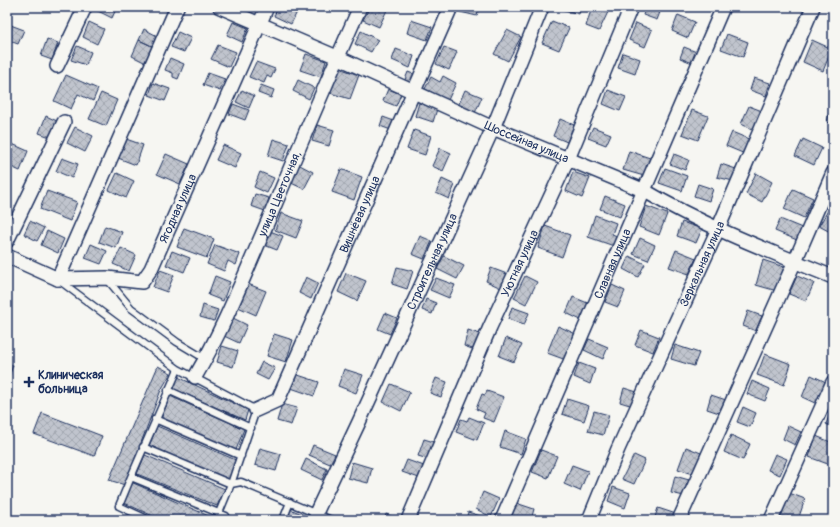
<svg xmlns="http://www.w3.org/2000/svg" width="840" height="527" font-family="Pangolin,sans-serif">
<defs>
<pattern id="building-cross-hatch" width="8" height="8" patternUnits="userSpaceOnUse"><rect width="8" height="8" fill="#c0c4cd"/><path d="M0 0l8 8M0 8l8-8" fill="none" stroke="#a4a9b2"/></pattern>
</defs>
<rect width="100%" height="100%" fill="#f6f6f2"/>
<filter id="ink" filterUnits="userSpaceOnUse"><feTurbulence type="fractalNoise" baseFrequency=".025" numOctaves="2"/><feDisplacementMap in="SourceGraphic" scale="8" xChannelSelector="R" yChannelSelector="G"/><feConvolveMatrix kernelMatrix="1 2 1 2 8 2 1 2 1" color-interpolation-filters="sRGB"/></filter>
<g filter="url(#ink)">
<!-- building -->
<path fill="url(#building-cross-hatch)" stroke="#1b2f5e" d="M97 7H117L112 18 96 10Z
M278 7H287L297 12 291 24 274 16Z
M370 7H379L387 10 379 27 363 20Z
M461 7H479L477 16 460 12Z
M562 7H581L579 14 561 9Z
M592 7 608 12 599 31 586 26Z
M646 7H662L657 20 643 15Z
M678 15 695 22 688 38 672 31Z
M411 20 432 27 427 40 407 33Z
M552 21 569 28 559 50 542 43Z
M89 22 104 29 97 44 83 37Z
M233 22 248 28 242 42 227 35Z
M636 23 652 30 645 47 629 40Z
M8 24 24 30 18 44 7 40Z
M144 29 161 38 156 48 139 40Z
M507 30 521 37 508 61 494 54Z
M361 31 378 40 371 52 355 44Z
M178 32 191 38 184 52 171 47Z
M727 34 748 42 743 57 721 49Z
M47 39 58 43 52 60 41 56Z
M139 40 156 48 148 64 132 56Z
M812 40 832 49 823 71 803 62Z
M218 45 236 52 229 67 211 59Z
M77 46 91 52 86 65 71 60Z
M444 47 457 52 449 70 436 64Z
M684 47 699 53 695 64 680 58Z
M396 49 414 56 410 68 392 60Z
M623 53 640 59 635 74 618 68Z
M306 54 326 61 321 77 300 70Z
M170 58 184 64 178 79 173 77V73L165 70Z
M256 62 275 69 271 78 267 76 264 83 249 77Z
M339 68 359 75 350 99 330 93Z
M408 72 416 75 412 86 404 82Z
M208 73 225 79 220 91 203 85Z
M66 75 98 89 93 101 78 94 71 109 54 101Z
M443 76 456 83 448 100 425 89 431 77 440 82Z
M754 78 770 83 766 96 750 90Z
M298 80 314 88 309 99 293 91Z
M153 83 170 89 165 101 149 95Z
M261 85 274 90 271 98 258 93Z
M388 89 401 94 396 106 383 101Z
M242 90 254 96 249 108 236 102Z
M465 90 482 97 475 113 458 106Z
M608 90 626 97 620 111 603 104Z
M101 93 117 100 106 126 89 119Z
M419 103 437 109 433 122 415 116Z
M233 104 249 110 245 120 229 114Z
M749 106 762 111 754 130 741 124Z
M692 110 708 116 698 140 682 134Z
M830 110 833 111V124L827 122Z
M46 116 57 121 50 137 39 133Z
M383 117 394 121 391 130 380 126Z
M560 119 574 125 567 142 553 136Z
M317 125 334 130 329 146 312 141Z
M75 127 93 136 85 152 67 143Z
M593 127 611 134 606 145 588 138Z
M414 130 431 136 425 155 407 149Z
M732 132 751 140 745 154 726 146Z
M126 139 143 145 136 165 118 158Z
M273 139 289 144 283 161 268 156Z
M803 139 822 148 814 165 795 156Z
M10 143 28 151 20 171 7 165V151Z
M223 145 241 153 235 168 216 160Z
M440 148 451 153 443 171 432 166Z
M629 151 650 158 644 176 623 170Z
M166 154 189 164 180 184 157 174Z
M674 154 689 160 685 170 670 164Z
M62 158 78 164 72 178 56 171Z
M298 164 313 172 304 189 289 182Z
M721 164 736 169 733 181 717 177Z
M665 168 687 176 682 191 659 183Z
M341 169 362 177 354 200 332 192Z
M260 172 274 178 267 193 254 187Z
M573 172 590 178 582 198 566 191Z
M117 173 134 181 126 198 109 190Z
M756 173 772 182 762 202 746 194Z
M442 179 455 185 449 199 436 193Z
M698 184 713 189 709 201 694 196Z
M793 189 813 198 804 218 784 209Z
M47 191 77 202 70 221 40 209Z
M255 194 269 198 265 211 251 206Z
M605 196 625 204 620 217 600 209Z
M646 206 667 214 659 235 639 227Z
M830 207 833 208V230L832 233 819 226Z
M281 213 303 221 296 238 275 230Z
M595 215 616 223 612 234 617 236 614 246 588 237Z
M780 219 802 228 797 240 775 231Z
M30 221 44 228 37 241 24 234Z
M682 222 702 229 696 243 677 236Z
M105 226 122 232 116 248 99 242Z
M545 226 570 235 562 257 538 248Z
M184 228 214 239 207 258 177 247Z
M47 231 64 239 58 253 41 245Z
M270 231 283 236 277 250 264 245Z
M420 236 432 241 424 259 412 254Z
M640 238 655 245 648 260 633 254Z
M91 244 107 251 101 264 85 258Z
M215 245 240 254 236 265 228 261 224 271 207 264Z
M121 248 136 255 129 271 113 264Z
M676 250 696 258 689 274 669 267Z
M172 251 190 258 184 272 166 265Z
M444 256 464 266 457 279 437 269Z
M629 256 645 264 638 277 623 269Z
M763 260 784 267 777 291 756 285Z
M397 267 413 271 407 289 392 284Z
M491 268 507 274 501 288 486 281Z
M160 270 174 275 167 292 153 287Z
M346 273 366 281 357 301 338 292Z
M215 276 230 282 223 301 208 295Z
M525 276 537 282 526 304 514 298Z
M797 276 814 283 806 301 789 294Z
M306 277 318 283 311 299 299 293Z
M436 278 455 285 449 298 430 290Z
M248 284 266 291 256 315 238 307Z
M612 285 625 291 618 307 605 302Z
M573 297 590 304 583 321 566 313Z
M426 299 436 303 432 314 422 310Z
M203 305 218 310 214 321 200 317Z
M512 307 529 313 524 325 508 319Z
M748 311 762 316 756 331 743 326Z
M385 313 397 318 390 334 378 329Z
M233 318 247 325 239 343 224 336Z
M558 326 576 334 566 360 547 353Z
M468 330 480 334 475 350 464 346Z
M641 330 659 337 653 352 635 345Z
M274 334 293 340 286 362 267 356Z
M506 338 522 345 514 362 499 356Z
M589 339 608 347 603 359 584 350Z
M675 345 699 353 694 366 671 359Z
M222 346 238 351 233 367 217 362Z
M765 354 791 364 784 385 757 375Z
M262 362 275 368 268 380 256 374Z
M7 363 13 365 7 383Z
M579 363 595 369 590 384 574 377Z
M158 366 171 373 161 390 125 485 109 480Z
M344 369 363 375 356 393 338 386Z
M295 374 319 382 314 396 291 388Z
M811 375 826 382 817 404 802 397Z
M178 377 248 410 245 420 174 389Z
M436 378 447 382 441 397 430 393Z
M752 381 770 389 765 401 747 394Z
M391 384 410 392 401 411 383 402Z
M624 388 637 392 633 406 620 402Z
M487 391 504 397 494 422 483 418 485 413 476 409 482 394 485 395Z
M711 395 726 400 722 414 707 409Z
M170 396 244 429 236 450 161 419Z
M567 399 589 406 584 421 562 414Z
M282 404 297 408 291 425 277 421Z
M743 407 756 413 750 427 737 422Z
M594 411 609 415 603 435 588 431Z
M42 413 102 436 94 456 34 434Z
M830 413 833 414V427L826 424Z
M469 417 484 423 477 440 456 432 461 419 467 421Z
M157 426 238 461 229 480 149 446Z
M788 426 801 432 795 445 783 439Z
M505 431 526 439 521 454 500 447Z
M731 435 750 444 743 460 724 452Z
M816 436 833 443V466L809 457Z
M424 439 434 442 428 459 418 456Z
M313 445 335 454 330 464 309 455Z
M686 447 701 453 693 474 678 469Z
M260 448 281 454 276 471 255 465Z
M541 450 557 456 548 478 532 472Z
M775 454 787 459 780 475 768 470Z
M145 455 225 489 217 506 137 474Z
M634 455 645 460 634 484 622 479Z
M306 459 327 469 322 480 301 470Z
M407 460 424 466 419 478 402 472Z
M352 462 372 468 368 483 348 478Z
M572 465 588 471 580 491 564 484Z
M675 476 689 480 684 496 671 493Z
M131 482 218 520H162L122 502Z
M613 487 630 493 625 508 608 501Z
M483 492 499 499 491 517 476 509Z
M789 493 805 499 798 520H793L781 516Z
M516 503 534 509 531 520H521L511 517Z
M658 508 676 514 674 520H654Z
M290 509 316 520H287Z
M468 512 490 519V520H466Z
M386 514 398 519V520H384Z"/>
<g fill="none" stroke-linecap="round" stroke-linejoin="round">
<!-- lane casing -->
<g stroke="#1b2f5e" stroke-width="9">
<path id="lane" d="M107 279 131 308 177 342 202 357H206
M60 281 178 369 256 410 231 484 241 482 331 520
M168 390 251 428
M155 419 241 456
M143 447 231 484 219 513
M131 477 178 369
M149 520 119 506 131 477 226 516
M283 520 290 502"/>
</g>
<!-- street casing -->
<g stroke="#1b2f5e" stroke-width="16">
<g id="street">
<path id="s1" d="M220 7 337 57 493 128 645 191C704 226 769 251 833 277"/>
<path d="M57 66 85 7"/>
<path d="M7 241 64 122"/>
<path id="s2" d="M7 256 58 279 107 278 142 282 151 269 267 7"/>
<path d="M58 279 177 7"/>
<path id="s3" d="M195 377C224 328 245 274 268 221 298 150 328 78 360 7"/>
<path id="s4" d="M256 410 278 400 451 7"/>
<path id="s5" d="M316 513 359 422 493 128 542 7"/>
<path id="s6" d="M408 520 490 327 568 159 631 7"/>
<path id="s7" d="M502 520 723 7"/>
<path id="s8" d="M589 520 618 449 718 229 813 7"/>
<path d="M679 520 795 261 833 173"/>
<path d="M771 520 833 382"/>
</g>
</g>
<!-- lane -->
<use href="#lane" stroke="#f6f6f2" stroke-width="6"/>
<!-- street -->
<use href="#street" stroke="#f6f6f2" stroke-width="13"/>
</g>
</g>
<!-- markers -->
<path fill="#1b2f5e" stroke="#f6f6f2" stroke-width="1.5" d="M27 376h4v4h4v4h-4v4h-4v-4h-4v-4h4z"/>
<g text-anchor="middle" stroke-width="4" stroke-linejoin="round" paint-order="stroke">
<!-- street labels -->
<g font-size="12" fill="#1b2f5e" stroke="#f6f6f2">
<text dy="4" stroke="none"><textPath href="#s1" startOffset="335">Шоссейная улица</textPath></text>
<text dy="4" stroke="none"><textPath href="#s3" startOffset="202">улица Цветочная,</textPath></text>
<text dy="4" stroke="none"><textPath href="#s2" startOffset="222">Ягодная улица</textPath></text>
<text dy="4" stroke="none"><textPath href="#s4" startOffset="227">Вишнёвая улица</textPath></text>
<text dy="4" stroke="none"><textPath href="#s5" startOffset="277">Строительная улица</textPath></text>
<text dy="4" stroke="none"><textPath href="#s6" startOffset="280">Уютная улица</textPath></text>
<text dy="4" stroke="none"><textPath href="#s7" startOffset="279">Славная улица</textPath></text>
<text dy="4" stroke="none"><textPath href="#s8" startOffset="280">Зеркальная улица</textPath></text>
</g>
<!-- poi labels -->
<g font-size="12" font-weight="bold" fill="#1b2f5e" stroke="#f6f6f2" text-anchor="start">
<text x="38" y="379">Клиническая<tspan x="38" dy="14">больница</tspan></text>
</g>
</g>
<!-- margin -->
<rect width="840" height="527" fill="none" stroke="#f6f6f2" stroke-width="24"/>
<rect x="12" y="12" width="816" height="503" fill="none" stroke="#1b2f5e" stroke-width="1.5" filter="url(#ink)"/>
</svg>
